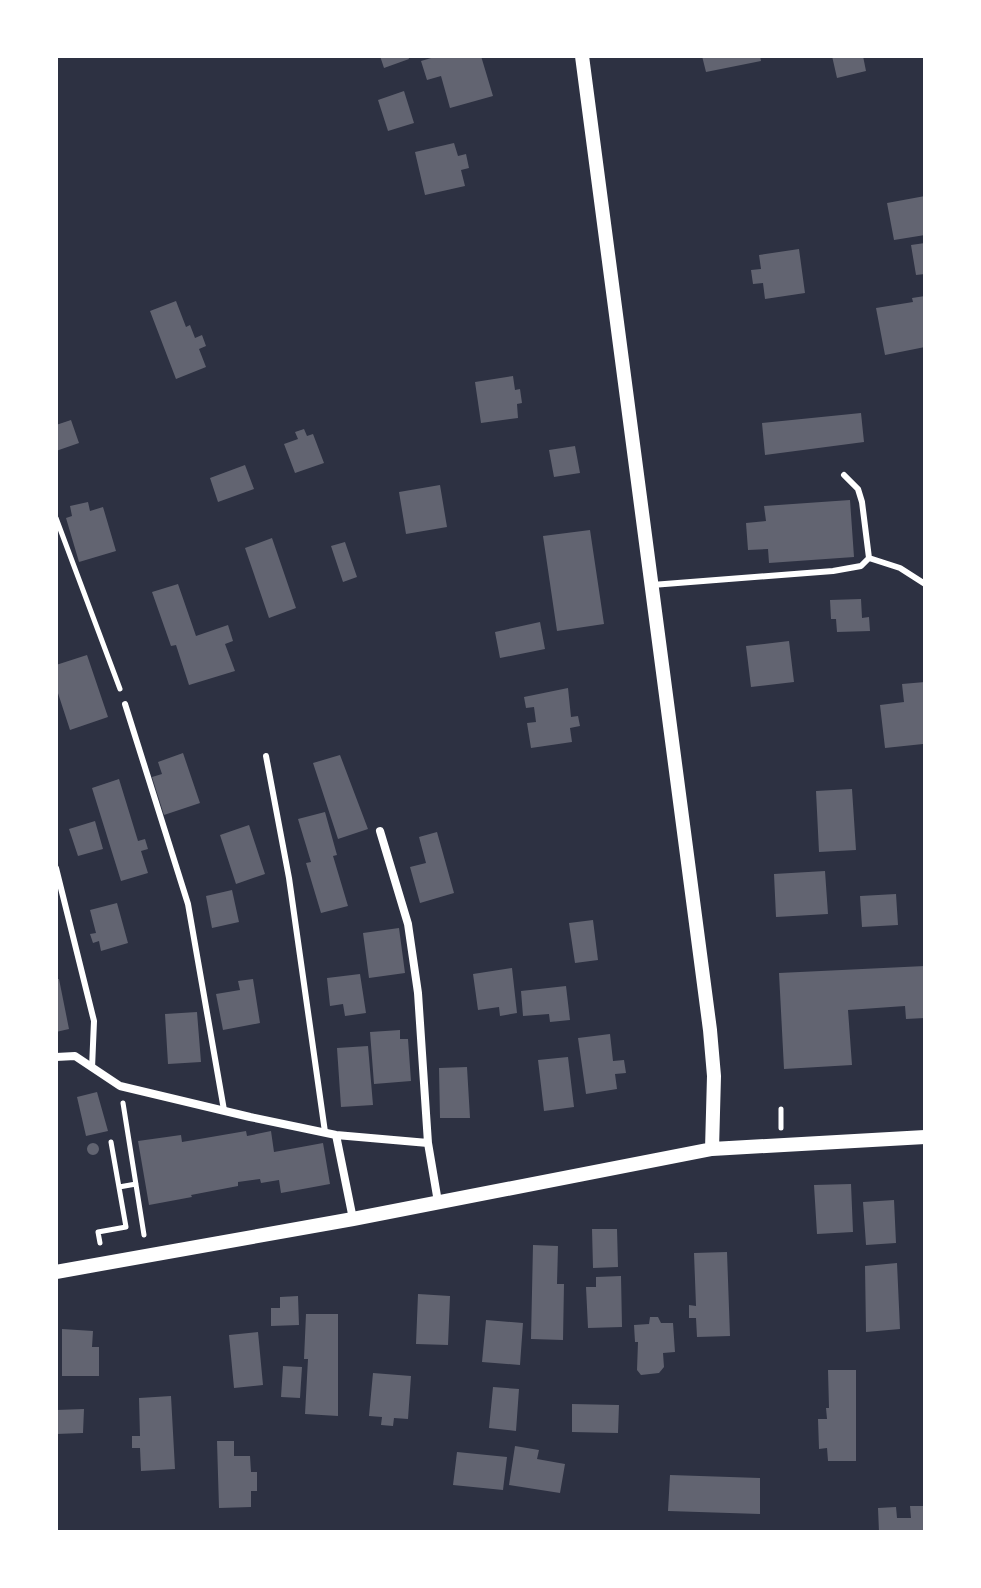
<svg xmlns="http://www.w3.org/2000/svg" width="981" height="1588" font-family="'Public Sans',sans-serif">
<rect width="100%" height="100%" fill="#2d3142"/>
<!-- building -->
<path fill="#626471" d="M380 56H408L409 59 384 68Z
M438 56H481L493 96 450 108 441 76 427 80 421 61Z
M702 56H760L761 61 706 72Z
M832 56H863L866 71 837 78Z
M404 91 414 123 388 131 378 100Z
M454 143 458 156 466 154 469 168 461 170 465 186 425 195 415 152Z
M925 196V235L894 240 887 203Z
M925 243V274L916 275 911 245Z
M799 249 805 293 765 299 763 283 753 284 751 270 761 269 759 255Z
M925 296V347L885 355 876 308 913 302 912 298Z
M176 301 186 327 190 325 195 338 202 335 206 346 199 349 206 367 176 379 150 311Z
M513 376 515 390 520 389 522 403 517 404 518 418 481 423 475 382Z
M861 413 864 442 765 455 762 423Z
M71 420 79 443 56 451V425Z
M304 429 307 436 313 434 324 463 295 473 284 444 298 439 295 432Z
M575 446 580 473 554 477 549 450Z
M245 465 254 489 218 502 210 478Z
M440 485 447 527 406 534 399 492Z
M850 500 854 557 769 563 768 549 748 550 746 523 766 521 764 506Z
M88 502 90 511 103 507 116 551 79 562 66 518 72 516 70 506Z
M590 530 604 624 557 631 543 536Z
M272 538 296 608 269 618 245 548Z
M345 542 357 577 343 582 331 546Z
M178 584 196 636 228 625 233 641 225 644 235 671 189 685 176 645 171 646 152 592Z
M861 599 862 618 869 617 870 631 837 632 836 619H831L830 600Z
M540 622 545 649 500 658 495 632Z
M789 641 794 682 751 687 746 646Z
M87 655 108 717 70 730 56 687V665Z
M925 682 923 744 885 748 880 705 904 702 902 684Z
M568 688 571 717 578 716 580 726 570 728 572 742 531 748 527 723 536 722 534 707 526 708 524 697Z
M183 753 200 803 164 815 152 777 162 774 158 762Z
M340 755 368 829 338 839 313 763Z
M119 779 138 841 145 839 148 849 141 851 148 873 121 881 92 788Z
M852 789 856 850 819 852 816 791Z
M325 812 337 855 333 856 348 906 321 913 306 863 311 862 298 819Z
M95 821 103 849 78 856 69 829Z
M249 825 265 874 236 884 220 835Z
M437 832 454 893 420 903 410 867 426 863 419 837Z
M825 871 828 914 776 917 774 874Z
M232 890 239 922 212 928 206 896Z
M896 894 898 925 862 927 860 896Z
M117 903 128 943 101 951 99 941 93 943 90 934 96 933 90 910Z
M593 920 598 960 575 963 569 923Z
M399 928 405 973 369 978 363 933Z
M925 966V1018L906 1019 905 1006 848 1010 852 1065 784 1069 779 973Z
M512 968 517 1013 500 1016 499 1007 478 1010 473 974Z
M360 974 366 1013 345 1016 343 1004 330 1006 327 978Z
M56 979H59L69 1029 56 1032Z
M253 979 260 1023 223 1030 216 994 240 990 238 981Z
M566 986 570 1020 550 1022 549 1014 523 1016 521 991Z
M197 1012 201 1062 168 1064 165 1014Z
M400 1030V1039H408L411 1081 374 1084 370 1032Z
M610 1034 613 1061 624 1060 626 1073 615 1074 617 1089 586 1094 578 1038Z
M368 1046 373 1105 341 1107 337 1048Z
M568 1057 574 1107 544 1111 538 1060Z
M467 1067 470 1118H440L439 1068Z
M97 1092 108 1131 86 1136 77 1097Z
M246 1131 247 1136 271 1131 274 1152 323 1143 330 1184 281 1193 279 1180 261 1183 260 1179 238 1182V1186L191 1195 192 1197 149 1205 138 1141 181 1135 182 1142Z
M87 1149a6 6 0 1 1 12 0a6 6 0 1 1-12 0Z
M851 1184 853 1232 817 1234 814 1185Z
M894 1200 896 1243 866 1245 863 1202Z
M592 1229H617L618 1267 593 1268Z
M533 1245 558 1246 557 1284H564L563 1340 531 1339Z
M727 1252 730 1336 697 1337 696 1318H689V1305L696 1306 694 1253Z
M897 1263 900 1329 866 1332 865 1266Z
M621 1276 622 1327 588 1328 586 1287H596V1277Z
M418 1294 450 1296 448 1345 416 1344Z
M298 1296 299 1325 271 1326V1308H280V1297Z
M306 1314H338V1416L305 1414 308 1359H304Z
M650 1317H658L661 1323H673L675 1352 663 1353 664 1367 659 1373 641 1375 637 1370 638 1342H635L634 1325 649 1324Z
M486 1320 523 1323 520 1365 482 1362Z
M62 1329 93 1331 92 1347H99V1376H62Z
M258 1332 263 1385 234 1388 229 1335Z
M283 1366 302 1367 300 1398 281 1397Z
M828 1370H856V1461H828L827 1448 819 1449 818 1419H827L826 1408H829Z
M373 1373 411 1376 408 1419 394 1418 393 1426 381 1425 382 1417 369 1416Z
M493 1387 519 1389 516 1431 489 1428Z
M171 1396 175 1469 141 1471 140 1448H132V1436H140L139 1398Z
M572 1404 619 1405 618 1433 572 1432Z
M84 1409 83 1433 56 1434V1410Z
M217 1441H234V1456H250L251 1472H257V1491H251V1507L219 1508Z
M515 1446 539 1450 537 1459 565 1464 560 1493 509 1485Z
M457 1452 507 1457 503 1490 453 1485Z
M670 1475 760 1478V1514L668 1511Z
M910 1506H923L925 1532H879L878 1508 896 1507 897 1518H911Z"/>
<g fill="none" stroke-linecap="round" stroke-linejoin="round">
<!-- path -->
<path stroke="#fff" stroke-width="5" d="M56 518 120 689
M123 1103 144 1235
M781 1128V1109
M119 1187 136 1184
M100 1243 98 1232 126 1227 111 1142"/>
<!-- service -->
<path stroke="#fff" stroke-width="6" d="M869 558 900 568 925 584
M652 585 833 571 861 566 869 558 862 502 858 489 844 475
M125 704 188 904 224 1110
M266 756 289 878 325 1132
M56 868 94 1021 92 1068"/>
<!-- minor -->
<path stroke="#fff" stroke-width="8" d="M380 831 408 924 418 993 428 1143 438 1202
M56 1057 75 1056 120 1086 250 1117 336 1135 428 1143
M336 1135 353 1219"/>
<!-- tertiary -->
<path stroke="#fff" stroke-width="14" d="M582 56 710 1030 714 1076 712 1149
M56 1272 353 1219 712 1149 925 1137"/>
</g>
<!-- border -->
<rect width="981" height="1588" fill="none" stroke="#ffffff" stroke-width="116"/>
</svg>
